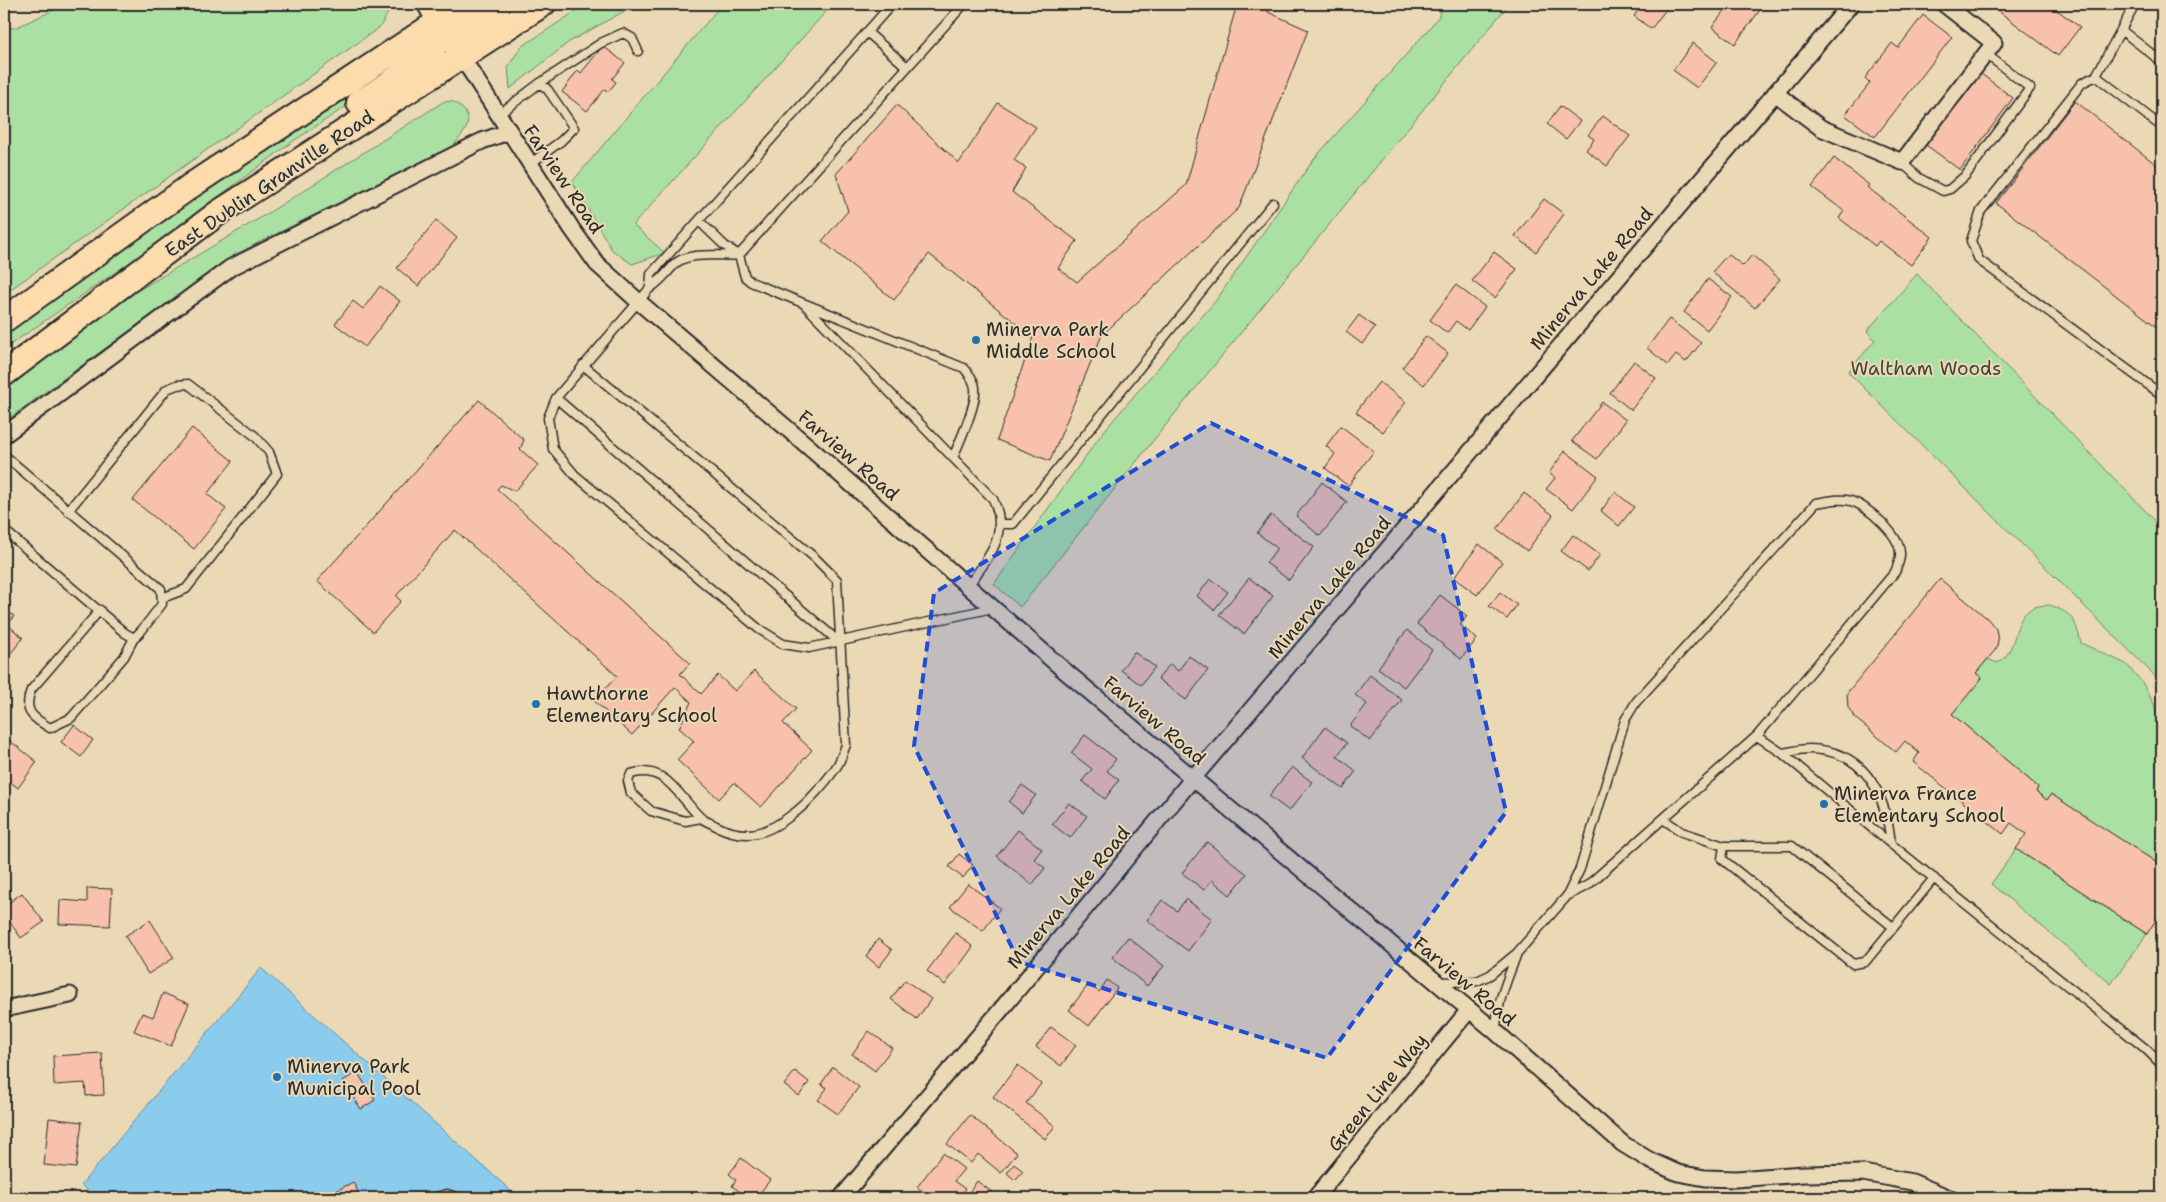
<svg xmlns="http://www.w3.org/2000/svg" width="2166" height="1202" font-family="'Shantell Sans',sans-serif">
<rect width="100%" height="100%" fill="#ebd9b6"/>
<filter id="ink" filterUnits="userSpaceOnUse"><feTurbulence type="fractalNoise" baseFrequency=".02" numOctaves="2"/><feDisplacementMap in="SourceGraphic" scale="10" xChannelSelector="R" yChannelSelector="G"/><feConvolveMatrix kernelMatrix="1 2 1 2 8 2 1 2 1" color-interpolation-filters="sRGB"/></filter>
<g filter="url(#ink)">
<!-- green -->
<path fill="#abe0a3" stroke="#6b8667" d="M67 4H385L389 11 380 27 4 294V30L17 27Z
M587 4H647L621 13 569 42 510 89 508 67 521 47Z
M722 4H833L633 225 665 253 632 264 612 250 572 182Z
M1441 4H1509L1173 416 1020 607 994 584 1103 432 1217 299 1314 159 1427 31 1439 16Z
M363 85 368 92 292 142 133 260 4 349V329L107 256Z
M452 101C477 115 469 129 452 146L232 256 4 422V386L134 293 270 212 443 102Z
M1917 274 2162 528V683L1848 372 1875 340 1867 331Z
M2050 605C2073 614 2075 619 2081 643L2126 664 2142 682 2154 704 2162 731V866L2051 795 2047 800 2036 792 2038 787 1952 714 1981 678 1976 673 1988 659 1997 663C2020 653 2010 616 2035 607 2039 605 2045 606 2050 605Z
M2016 849 2147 934 2111 984 1991 884Z"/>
<!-- water -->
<path fill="#8bccec" stroke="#658c9f" d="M261 968 519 1198H96L81 1185Z"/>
<!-- building -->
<path fill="#f8c1ab" stroke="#2b2b2b" d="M1237 4H1269L1268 12 1308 30 1239 208 1102 335 1050 461 997 440 1033 337 929 254 894 300 822 241 848 211 836 174 897 105 959 163 998 103 1036 127 1014 160 1026 168 1012 192 1077 241 1058 268 1077 282 1186 185Z
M1643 4H1661L1667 8 1651 29 1634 16Z
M1730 4H1753L1760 10 1735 44 1712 27Z
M1989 4H2049L2080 27 2058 56Z
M1923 15 1952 37 1875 137 1845 115 1870 83 1865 78 1892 43 1898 48Z
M1693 43 1717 62 1697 88 1673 70Z
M603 46 625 63 612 79 616 82 608 92 605 89 587 111 562 92 578 70 581 73Z
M1980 73 2013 98 1960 170 1926 145Z
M2075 101 2162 169V331L1996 203Z
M1560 106 1580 121 1566 139 1547 124Z
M1603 116 1630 136 1607 166 1586 150 1594 139 1588 135Z
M1834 158 1869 185 1867 187 1932 237 1911 265 1879 241 1875 246 1839 218 1844 211 1812 187Z
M1544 199 1564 214 1536 252 1515 236Z
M436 220 457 238 418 286 397 268Z
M1494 252 1517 269 1495 298 1472 281Z
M1728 254 1743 266 1752 255 1780 279 1755 308 1712 272Z
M1708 279 1732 297 1707 330 1684 312Z
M1456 285 1485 307 1468 330 1456 321 1447 333 1430 320Z
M380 286 400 301 365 347 335 324 353 301 363 309Z
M1359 315 1375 327 1362 344 1346 332Z
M1669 319 1701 343 1686 362 1676 355 1668 365 1647 348Z
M1426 336 1448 353 1424 385 1402 368Z
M1634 361 1656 378 1631 410 1610 393Z
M1379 382 1406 402 1383 432 1356 412Z
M479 400 524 440 520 449 538 465 515 491 501 485 497 489 690 663 680 674 701 694 718 675 735 691 754 671 796 709 783 723 812 750 761 807 734 783 719 799 677 760 694 741 679 728 691 702 675 687 632 735 594 701 617 676 455 530 396 596 401 601 373 632 317 581Z
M1602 402 1626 420 1597 459 1572 441Z
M1341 426 1374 451 1348 486 1325 468 1335 454 1326 446Z
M192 428 233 461 207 494 226 509 194 549 133 500Z
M1565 451 1598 476 1573 509 1546 489 1555 478 1549 473Z
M1322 482 1347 502 1320 536 1296 516Z
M1615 492 1634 507 1619 526 1601 511Z
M1524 493 1553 515 1527 551 1497 529Z
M1271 515 1314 547 1289 580 1266 563 1277 548 1257 533Z
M1573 535 1600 555 1588 571 1561 551Z
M1479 544 1502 562 1477 595 1454 578Z
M1249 578 1273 596 1244 634 1219 615Z
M1210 579 1228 592 1214 610 1197 596Z
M1940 579 1988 619 1996 629 1998 641 1996 649 1976 673 1982 678 1952 714 2038 787 2036 792 2047 800 2051 794 2162 866V910L2147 934 2016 849 2026 834 2011 823 2003 834 1913 762 1919 753 1905 741 1896 752 1855 718 1848 707 1847 693Z
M1500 592 1517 605 1507 619 1489 606Z
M1440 595 1467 616 1460 625 1477 639 1461 659 1417 624Z
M4 608 14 616 8 625 23 638 4 662Z
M1407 630 1432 650 1404 687 1378 668Z
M1134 652 1155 667 1141 685 1121 670Z
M1189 656 1208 670 1186 700 1158 679 1170 664 1178 671Z
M1370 675 1402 700 1370 741 1350 726 1367 704 1355 695Z
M74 725 93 740 81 757 61 742Z
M1325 727 1347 743 1337 756 1356 771 1343 789 1302 758Z
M1085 735 1116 759 1107 771 1119 780 1105 799 1082 781 1092 769 1071 753Z
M4 736 37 762 18 788 4 777Z
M1292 767 1312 782 1289 811 1269 796Z
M1022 785 1036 795 1022 813 1009 802Z
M1069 803 1087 816 1070 838 1052 824Z
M1018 830 1042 849 1034 859 1045 868 1032 885 997 856Z
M1207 842 1247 874 1230 895 1212 880 1204 890 1182 873Z
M959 854 973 865 963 878 949 867Z
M968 884 1000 908 983 931 950 907Z
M87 888 112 889 110 926 59 924 60 900 87 902Z
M22 893 44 922 21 938 4 914V906Z
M1186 899 1212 919 1188 951 1147 920 1162 900 1177 911Z
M150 920 174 958 148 974 125 936Z
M956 933 973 947 945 985 927 971Z
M1128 937 1164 966 1147 986 1112 957Z
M878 939 892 950 879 967 866 956Z
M905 980 931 999 917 1019 891 999Z
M1107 980 1117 988 1089 1026 1069 1010 1089 984 1099 992Z
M163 993 189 1004 171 1046 134 1031 142 1013 153 1017Z
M1051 1027 1076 1045 1061 1066 1036 1047Z
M869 1031 892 1048 875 1071 852 1054Z
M102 1053 104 1095 86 1096 85 1083 54 1085 53 1056Z
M1018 1065 1041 1084 1026 1103 1055 1126 1045 1139 993 1097Z
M833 1067 859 1087 838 1114 818 1100 827 1088 821 1084Z
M795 1071 809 1082 799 1096 784 1085Z
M357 1072 375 1100 361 1109 343 1081Z
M970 1115 1017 1153 1001 1173 978 1154 971 1163 947 1144Z
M49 1118 82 1122 76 1168 44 1165Z
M943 1153 964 1169 954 1181 965 1189 958 1198H932L917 1187Z
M741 1158 770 1180 756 1198H748L732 1186 736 1180 729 1174Z
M1014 1164 1023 1171 1015 1180 1007 1173Z
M977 1181 996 1195 993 1198 966 1197Z
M353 1182 361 1198H323Z"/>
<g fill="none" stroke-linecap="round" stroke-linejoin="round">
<!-- service casing -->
<g stroke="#2b2b2b" stroke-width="11">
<path id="service" d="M2135 4 2096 76 2162 127
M2121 30 2162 62
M867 32 907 67
M2096 76 2082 83 1981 211 1971 241 1979 260 2162 395
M540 83 601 43 623 33 632 38 638 51
M498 115 540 83 548 90 574 128 561 141 530 164
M1901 162 1919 178 1943 191 1950 189 1966 175 2030 88 1986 54
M699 221 725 246 739 255
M739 255C721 257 690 251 676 263 667 272 661 281 650 288L556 398 548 418 553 449 575 475 759 629 783 644 809 648 993 608
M650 288 651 274 892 4
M804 304 993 499C1010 535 988 558 968 586
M583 365 814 557 837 580 846 745C843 752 841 760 837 766 827 781 807 804 793 814 767 834 747 841 716 826 711 823 704 821 700 817 679 797 665 763 631 774L628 781 631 793 651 811 685 821 701 818
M556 398 839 642
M4 455 161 589 162 604 142 630 134 638 125 633 4 530
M953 458C959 442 977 405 975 389 975 381 969 374 964 368L751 282 745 277 739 255 964 4
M68 511 167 389 177 385 188 384 255 436 269 452 277 474 186 589 162 598
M1000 524H1013L1273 203
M100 610 31 690C23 712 32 717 50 728L71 718 124 657 134 638
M1757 736 1782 753C1790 752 1800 749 1809 749 1866 750 1886 795 1891 844L2146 1049 2162 1065
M1782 753 1891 844
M1663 819 1682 832 1724 846
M1893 927 1792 846H1724L1722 859 1853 964 1865 962 1934 878
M1439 982 1477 981 1490 975 1517 953 1567 896 1580 869 1625 720 1636 702 1816 503C1829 501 1839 498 1851 501 1867 506 1900 535 1900 553 1901 559 1897 567 1895 572L1757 736 1588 885 1567 896
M1496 1030C1496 1003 1508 979 1517 953
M433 1198 447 1194 459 1198"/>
</g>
<!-- minor casing -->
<g stroke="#2b2b2b" stroke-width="19">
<path id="minor" d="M461 56 572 229 597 264 639 302 810 448 1065 671 1496 1032 1623 1144 1649 1160 1678 1173 1705 1178 1736 1179 1804 1174 1863 1173 1912 1182 1949 1198
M1775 93 1821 128 1902 162 1994 43 1944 4
M4 435 230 268 482 141 508 132
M4 1009 70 995
M841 1198 999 1012 1194 777 1851 4
M1315 1198 1469 1010"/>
</g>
<!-- primary casing -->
<g stroke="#2b2b2b" stroke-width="28">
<path id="primary" d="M461 56 456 45 468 26 504 4
M359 103C376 92 442 52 442 32 442 22 434 12 430 4
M4 320 192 185 465 4
M4 374 218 213 543 4"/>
</g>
<!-- service -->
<use href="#service" stroke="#ebd9b6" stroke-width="8"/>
<!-- minor -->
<use href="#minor" stroke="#ebd9b6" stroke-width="15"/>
<!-- primary -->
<use href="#primary" stroke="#fcdcac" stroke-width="24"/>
</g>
</g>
<!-- marked area -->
<path fill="#1d4ed8" fill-opacity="0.2" stroke="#1d4ed8" stroke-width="4" stroke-dasharray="10 6" stroke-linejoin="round" d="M1211 423 1443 535 1506 812 1327 1058 1019 962 914 746 934 593Z"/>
<!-- markers -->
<g fill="#1f6fb2" stroke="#ebd9b6" stroke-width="2">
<circle cx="976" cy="340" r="5"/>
<circle cx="536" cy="704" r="5"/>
<circle cx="1824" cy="804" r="5"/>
<circle cx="277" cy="1077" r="5"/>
</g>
<g text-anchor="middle" stroke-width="4" stroke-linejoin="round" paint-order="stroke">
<!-- street labels -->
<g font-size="19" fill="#2b2b2b" stroke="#ebd9b6">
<text transform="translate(564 179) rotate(56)" y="7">Farview Road</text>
<text transform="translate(269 183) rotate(-34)" y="7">East Dublin Granville Road</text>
<text transform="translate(1591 278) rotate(-50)" y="7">Minerva Lake Road</text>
<text transform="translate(849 455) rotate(41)" y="7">Farview Road</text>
<text transform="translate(1329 587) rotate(-50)" y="7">Minerva Lake Road</text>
<text transform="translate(1155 720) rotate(40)" y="7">Farview Road</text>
<text transform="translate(1068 897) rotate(-50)" y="7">Minerva Lake Road</text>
<text transform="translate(1465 981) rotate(40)" y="7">Farview Road</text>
<text transform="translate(1377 1092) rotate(-51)" y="7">Green Line Way</text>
</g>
<!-- poi labels -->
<g font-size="19" fill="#2b2b2b" stroke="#ebd9b6" text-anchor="start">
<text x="986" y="336">Minerva Park<tspan x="986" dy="22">Middle School</tspan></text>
<text x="546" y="700">Hawthorne<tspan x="546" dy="22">Elementary School</tspan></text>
<text x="1834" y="800">Minerva France<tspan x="1834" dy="22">Elementary School</tspan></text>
<text x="287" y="1073">Minerva Park<tspan x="287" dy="22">Municipal Pool</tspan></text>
</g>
<!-- park labels -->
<g font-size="19" fill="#3e463d" stroke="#ebd9b6">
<text x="1926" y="375">Waltham Woods</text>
</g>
</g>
<!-- margin -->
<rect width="2166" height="1202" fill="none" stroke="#ebd9b6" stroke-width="20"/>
<rect x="10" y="10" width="2146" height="1182" fill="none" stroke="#2b2b2b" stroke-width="2" filter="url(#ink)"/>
</svg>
